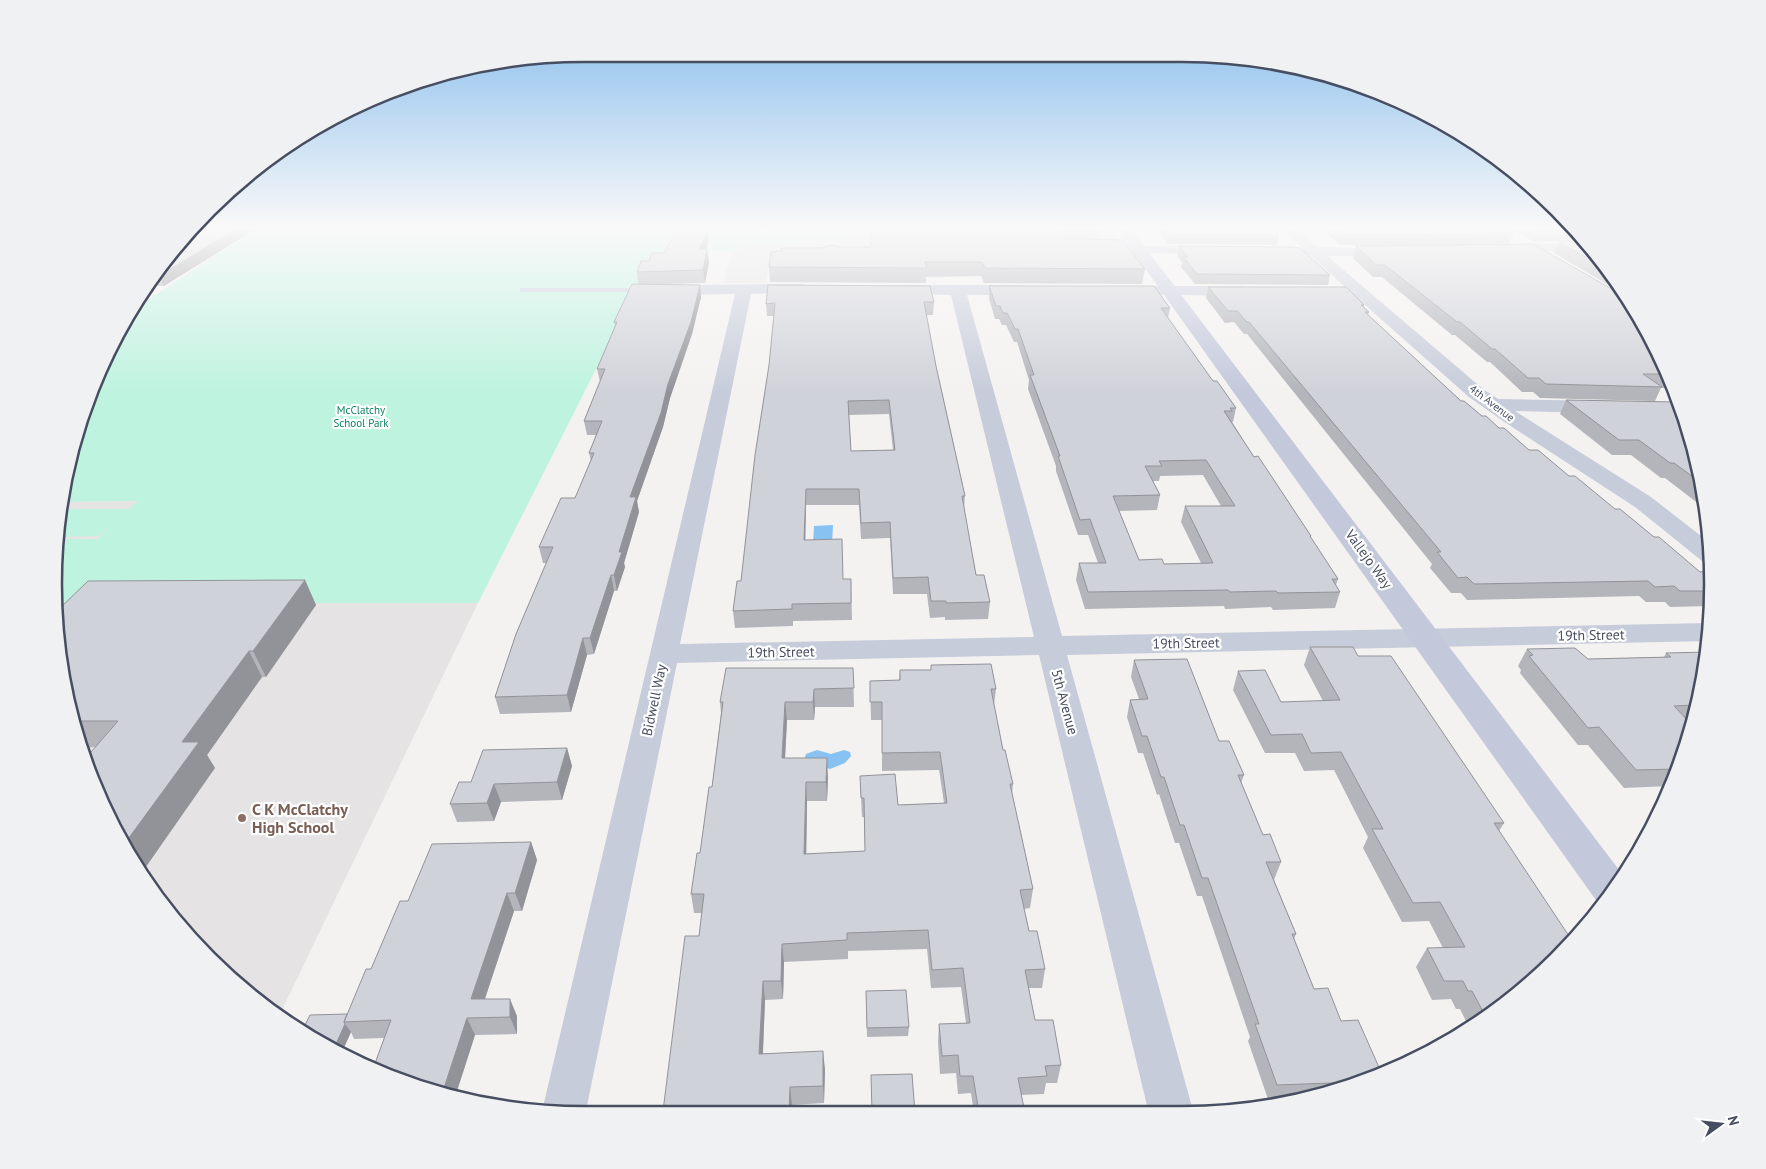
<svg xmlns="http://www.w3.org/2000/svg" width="1766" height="1169" font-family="'PT Sans',sans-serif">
<rect width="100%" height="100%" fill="#f4f2f1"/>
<!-- education -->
<path fill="#e5e3e3" d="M851 229H1111L1128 254 772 253 766 283H723L733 251 756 244H782L800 241H851Z
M139 501 57 576 55 550 61 502Z
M58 603H478L280 1014 234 983 164 908 125 850 94 787 64 688Z"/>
<!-- green -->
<path fill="#bef3e0" d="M256 229H851V241H800L782 244H756L733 251 655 252 478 603H58L56 571 63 570 56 569V539H97L111 526 98 536 57 537 60 509H129L138 501 61 502 64 481 94 382 137 307Z"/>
<!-- water -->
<path fill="#88c2f3" d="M833 525 832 545H813L814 526Z
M817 750 831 754 844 750 850 752 851 756 845 763 830 769 804 760 806 754Z"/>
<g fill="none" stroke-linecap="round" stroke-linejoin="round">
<!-- lane -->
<path fill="#c7ccda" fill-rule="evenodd" d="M520 288H637L641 290 637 292H520Z"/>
<!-- street -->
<path fill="#c7ccda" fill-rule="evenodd" d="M1281 229H1296L1317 247 1395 249 1397 252 1395 255 1390 256H1327L1483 389 1498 399 1599 401 1606 403 1609 407 1606 411 1599 413 1515 411 1651 497 1710 543 1711 563 1702 561 1635 507 1503 421 1469 397 1356 297 1309 295 1307 292 1309 289 1345 287 1310 255 1302 254 1300 251 1302 248Z
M1584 242 1591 249 1507 254 1502 253 1500 250 1502 247 1507 246Z
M1139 246H1213L1218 247 1220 250 1218 253 1213 254 1134 253 1132 250 1134 247Z
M803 284 809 286 811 289 809 292 751 294 680 644 1034 637 951 295 889 293 887 290 889 287 895 285H1023L1029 287 1031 290 1029 293 1023 295H967L1062 636 1708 623V641L1067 655 1194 1114H1149L1039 655 677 663 586 1111H542L735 294 665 295 659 293 657 290 659 287 665 285Z
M1122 286H1243L1249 288 1251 291 1249 294 1243 296 1116 294 1114 291 1116 288Z"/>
<!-- secondary -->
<path fill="#c3c8db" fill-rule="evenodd" d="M1117 229H1131L1623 875 1602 904 1598 903Z"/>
</g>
<!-- wall -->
<path fill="#b3b5bb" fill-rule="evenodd" d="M870 229 1064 237 1066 238 1062 229H1099L1101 232 1100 240 1145 269 1142 284 984 283 981 276 926 277V283L770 282 769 267 781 251 841 247H870Z
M1157 229H1273L1279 235 1277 245 1167 244Z
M1322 229H1509L1514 232 1509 243 1480 244 1658 350 1672 388H1661L1655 401 1540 398 1533 392H1522L1490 362H1487L1455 335H1452L1382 277H1373L1353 258 1356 246H1398L1340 245Z
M1513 229H1572L1583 240 1534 242Z
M709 241 706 249H707L709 262 705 283 661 284 701 297 692 334 670 398 663 427 637 501 639 512 624 563 625 567 617 591H614L594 654 587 655 571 712 500 714 495 697 546 563H543L539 547 575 498 591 461 589 453 596 435H587L584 421 600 382 597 369 615 326 614 322 638 284 637 272 649 261 664 253Z
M1559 242 1603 262 1622 293 1554 253Z
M1179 246 1330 275 1328 285 1195 284 1181 267 1182 262 1177 256Z
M164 261V286H150L148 288Z
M989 286 1170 308 1168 318 1213 381 1236 408 1233 422H1232L1254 457 1311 536V538L1338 579 1336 585 1340 592 1335 608 1273 610 1271 607 1225 609 1224 606 1085 609 1076 580 1079 563H1098L1088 535H1078L1056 471V466L1028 389 1029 380 1017 342H1014L1006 325H1002L999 319H995L989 298ZM1203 475 1221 506H1185L1181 522 1201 563 1164 564 1139 560 1119 511 1157 510 1160 495 1153 481H1159L1160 476Z
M1208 287 1364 305V307L1369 312 1368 315 1461 401 1529 450 1569 476 1700 572 1710 574 1709 606 1670 607 1665 602H1646L1639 596 1467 600 1461 593H1451L1430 568 1432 564 1247 334H1244L1234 322 1225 323 1206 298Z
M934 302 933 315H926L936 366 965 496 964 508 976 575 990 602 988 619 945 620V617L930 618 927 594H893L890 538 861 539 859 505H806L805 540 843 579H851L852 620 793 621V626L735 628 733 611 741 581 769 365 774 316H767L766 304ZM889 414 893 450 851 451 849 415Z
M1566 400 1694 447 1704 508 1665 478H1661L1631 455H1612L1560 414Z
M305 580 316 605 266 677H262L207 755 215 768 95 747 82 748 64 688Z
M1310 647 1358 656 1504 823 1499 831 1504 1006 1469 1027 1460 1009H1456L1451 999 1432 1000 1416 967 1427 948H1443L1429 921 1402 922 1363 848 1368 837 1334 770 1304 771 1295 753H1265L1233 690 1238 671 1281 702 1323 701 1304 665Z
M1527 649 1588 659 1664 657 1666 653 1708 654 1692 722 1690 723 1684 755 1670 786 1624 788 1588 745H1578L1520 673 1521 670 1518 666Z
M1134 660 1219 741 1244 775 1241 783 1263 835 1281 862 1274 880 1296 934 1294 939 1314 989 1341 1021 1382 1074 1319 1097 1296 1101 1269 1102 1248 1041 1250 1037 1202 896H1197L1179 843H1175L1159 794 1157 795 1143 753H1138L1127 717 1130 700 1139 699 1131 677Z
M931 665 996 689 994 705 1003 750 1013 784 1012 794 1033 889 1030 908 1024 909 1029 931 1045 969 1042 988H1029L1035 1020 1061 1065 1057 1083H1046L1044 1094 1021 1095 1025 1113H974L971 1093 958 1094 956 1073 940 1074 938 1042 939 1024 966 1023 961 987 931 988 927 949 848 951V959L784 962 783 999 765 1000 763 1054 825 1069 824 1103 792 1105V1112L699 936 702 913H694L691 894 700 853 712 787 721 713 720 702 853 668 854 707H815L814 720H787L785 758 828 777 827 801H807L806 854 865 851 864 817H862L860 776 898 805 944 803 939 770 882 771V720H871L870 681 899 680 900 670H931Z
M567 748 572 766 562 800 501 802 494 821 457 822 450 804 471 782Z
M531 842 537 860 522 911H514L485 999 517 1016V1034L475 1035 455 1097 414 1087 374 1066 384 1038 354 1039 351 1032 342 1052H338L303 1029 347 1014 408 901Z
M866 991 909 1027 908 1036 867 1037Z"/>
<!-- shaded-wall -->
<path fill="#929398" d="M236 229H256L164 286 159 276Z
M708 229 709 241 700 262 699 249Z
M707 249 709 262 705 283 703 270Z
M700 285 701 297 692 334 670 398 663 427 637 501 639 512 624 563 625 567 617 591 614 575 630 497 668 384Z
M806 489V505L805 557 804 540Z
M611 575 614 591 594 654 590 638Z
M305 580 316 605 266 677 253 651Z
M583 638 587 655 571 712 567 695Z
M249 651 262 677 207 755 215 768 141 874 123 846 182 742Z
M814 689 815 707 814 720 813 702Z
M785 702 787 720 784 777 782 758Z
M567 748 572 766 562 800 557 782Z
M827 758 828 777 827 801 826 782Z
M806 782 807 801 806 872 804 854Z
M494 784 501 802 494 821 487 803Z
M531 842 537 860 522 911 515 893Z
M507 893 514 911 479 1016 471 999Z
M782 944 784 962 783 999 781 981Z
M763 981 765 1000 762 1072 759 1054Z
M510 999 517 1016V1034L510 1017Z
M467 1018 475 1035 455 1097 442 1094Z
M345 1024 351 1032 342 1052 336 1044Z
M823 1051 825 1069 824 1103 823 1086Z
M790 1087 792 1105V1112H789Z"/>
<!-- building -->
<path fill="#d0d2d9" stroke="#929398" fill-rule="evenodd" d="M194 229H236L159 276H155L164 261Z
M677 229H708L699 249H707L703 270 637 272 641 261H649L652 253H664Z
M870 229H1061L1064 237 1069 239 1123 240 1145 269 985 268 982 262H925L927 268 769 267 771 252 781 251 782 248H822L830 245 841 247H871Z
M1071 229H1099L1101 232 1072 231Z
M1166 229H1273L1279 235 1169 234Z
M1337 229H1509L1514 232 1440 235 1343 234Z
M1536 229H1572L1573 230 1539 231Z
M1583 240 1603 262 1608 269 1559 242Z
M1533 244 1624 296 1658 350 1667 374H1643L1662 387 1546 384 1539 378H1528L1495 349H1492L1460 322H1457L1385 265H1376L1356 246Z
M1179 246 1291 247 1300 248 1330 275 1197 274 1183 257H1188Z
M632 284 700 285 691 322 668 384 661 413 630 497H636L619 552H622L614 575H611L590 638H583L567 695 495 697 516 634 553 547H539L561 498H575L594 453H589L602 421H584L605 369H597L617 322H614Z
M768 285 930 286 934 302H924L936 366 965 496H962L976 575H984L990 602 946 603V601H931L928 577 893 578 890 522 861 523 859 489H806L804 540 842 539 843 579H851V603L792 604V609L733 611 737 581H741L755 455 769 365 775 303 766 304ZM889 400 895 450 851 451 848 401Z
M989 286H1154L1170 308H1161L1213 381H1217L1236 408H1230L1232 411H1224L1254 457 1258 456 1311 536H1310L1338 579H1332L1340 592 1278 593 1276 591 1230 592 1228 590 1088 592 1079 563H1106L1090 519 1080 520 1058 456H1060L1030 375H1034L1018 329H1015L1007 313H1003L1000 306H996ZM1206 460 1235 506H1185L1213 563 1164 564 1162 559 1139 560 1113 496 1160 495 1145 466H1162L1159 461Z
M1208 287H1346L1364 305H1361L1369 312H1365L1461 401H1464L1482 416H1486L1499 428H1504L1529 450H1538L1569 476H1575L1615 509H1620L1654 537H1659L1700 572 1707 571 1710 574V591H1680L1674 586 1655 587 1648 581 1474 584 1467 577 1458 578 1437 552H1441L1249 322H1247L1237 311H1228Z
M1566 400 1677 402 1694 447 1700 482 1674 463H1670L1639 440H1619Z
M305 580 253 651H249L182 742H199L123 846 94 787 85 759 118 721H74L64 688 59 609 88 581Z
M1310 647H1353L1358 656H1391L1504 823H1494L1573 942 1504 1006 1486 1017 1472 991H1468L1463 981H1444L1427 948 1465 947 1440 902 1413 903 1372 829H1383L1341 752 1311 753 1302 734 1271 735 1238 671 1265 670 1281 702 1340 700Z
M1575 648 1588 659 1671 657 1666 653 1708 652 1696 705 1674 706 1691 724 1684 755 1678 769 1636 770 1599 727 1588 728 1529 656 1533 655 1527 649Z
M1187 659 1219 741H1229L1244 775H1238L1263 835 1270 834 1281 862H1266L1296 934H1292L1314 989 1328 988 1341 1021 1358 1020 1382 1074 1359 1082 1277 1085 1255 1024H1259L1208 878H1202L1184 825H1180L1164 777H1161L1147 736H1142L1130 700 1148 699 1134 660Z
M991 664 996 689H991L1003 750H1005L1013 784H1010L1033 889 1020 890 1029 931H1037L1045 969 1025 970 1035 1020H1053L1061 1065 1045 1066 1047 1076 1018 1078 1025 1113H979L973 1076H960L958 1055 942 1056 939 1024 970 1023 963 968 932 970 928 930 847 933V940L782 944 781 981H763L759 1054 823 1051V1086L790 1087 789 1112 663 1111 685 936H699L704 894H691L697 853H700L709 787H712L723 702H720L726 668H853L854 688 814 689 813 702H785L782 758H827L826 782H806L804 854 865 851 864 798H861L860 776 895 774 898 805 947 803 940 752 882 753V702H870V681L900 680V670H931V665Z
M567 748 557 782 494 784 487 803 450 804 459 782H471L483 750Z
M531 842 515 893H507L471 999H510V1017L467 1018 442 1094 414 1087 363 1066H374L391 1020 344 1022 366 969H371L400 901H408L432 844Z
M906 990 909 1027 867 1028 866 991Z
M347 1014 344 1022 345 1024 336 1044H325L303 1029 310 1015Z
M912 1074 915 1113 872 1112 871 1075Z"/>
<!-- sky -->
<linearGradient id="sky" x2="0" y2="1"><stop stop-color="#81baec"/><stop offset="0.58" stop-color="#faf9f9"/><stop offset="1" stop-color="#faf9f9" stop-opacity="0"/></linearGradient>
<rect width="1766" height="393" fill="url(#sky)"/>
<!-- markers -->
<circle fill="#8d6e63" stroke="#fff" stroke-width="2" cx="242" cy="818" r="5"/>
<g text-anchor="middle" stroke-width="4.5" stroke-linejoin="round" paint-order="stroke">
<!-- far-street labels -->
<g font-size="11" fill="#474e61" stroke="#fff">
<text transform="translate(1492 403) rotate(37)" y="4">4th Avenue</text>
</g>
<!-- far-park labels -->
<g font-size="11" fill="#108466" stroke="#fff">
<text x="361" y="414">McClatchy<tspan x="361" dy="13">School Park</tspan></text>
</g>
<!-- street labels -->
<g font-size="14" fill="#474e61" stroke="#fff">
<text transform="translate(1369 559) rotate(54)" y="5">Vallejo Way</text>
<text transform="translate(1591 635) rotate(-1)" y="5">19th Street</text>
<text transform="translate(1186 643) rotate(-1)" y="5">19th Street</text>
<text transform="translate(781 652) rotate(-1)" y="5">19th Street</text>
<text transform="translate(654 700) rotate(-78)" y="5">Bidwell Way</text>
<text transform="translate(1065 702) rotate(75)" y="5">5th Avenue</text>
</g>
<!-- near-education labels -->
<g font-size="16" font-weight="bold" fill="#785e54" stroke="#fff" text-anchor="start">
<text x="252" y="815">C K McClatchy<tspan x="252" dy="18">High School</tspan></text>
</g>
</g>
<!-- crop -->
<path d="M0 0H1766V1169H0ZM584 62H1182A522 522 0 0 1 1704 584V584A522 522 0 0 1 1182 1106H584A522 522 0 0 1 62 584V584A522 522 0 0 1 584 62Z" fill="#f0f1f2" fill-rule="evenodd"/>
<path fill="none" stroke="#474e61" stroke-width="2.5" d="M584 62H1182A522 522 0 0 1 1704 584V584A522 522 0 0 1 1182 1106H584A522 522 0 0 1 62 584V584A522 522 0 0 1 584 62Z"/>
<!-- north arrow -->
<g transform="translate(1721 1124) rotate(75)" stroke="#ffffff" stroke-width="4" paint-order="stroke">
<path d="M0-4L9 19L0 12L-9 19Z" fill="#474e61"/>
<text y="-8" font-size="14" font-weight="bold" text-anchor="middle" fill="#474e61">N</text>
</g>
</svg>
